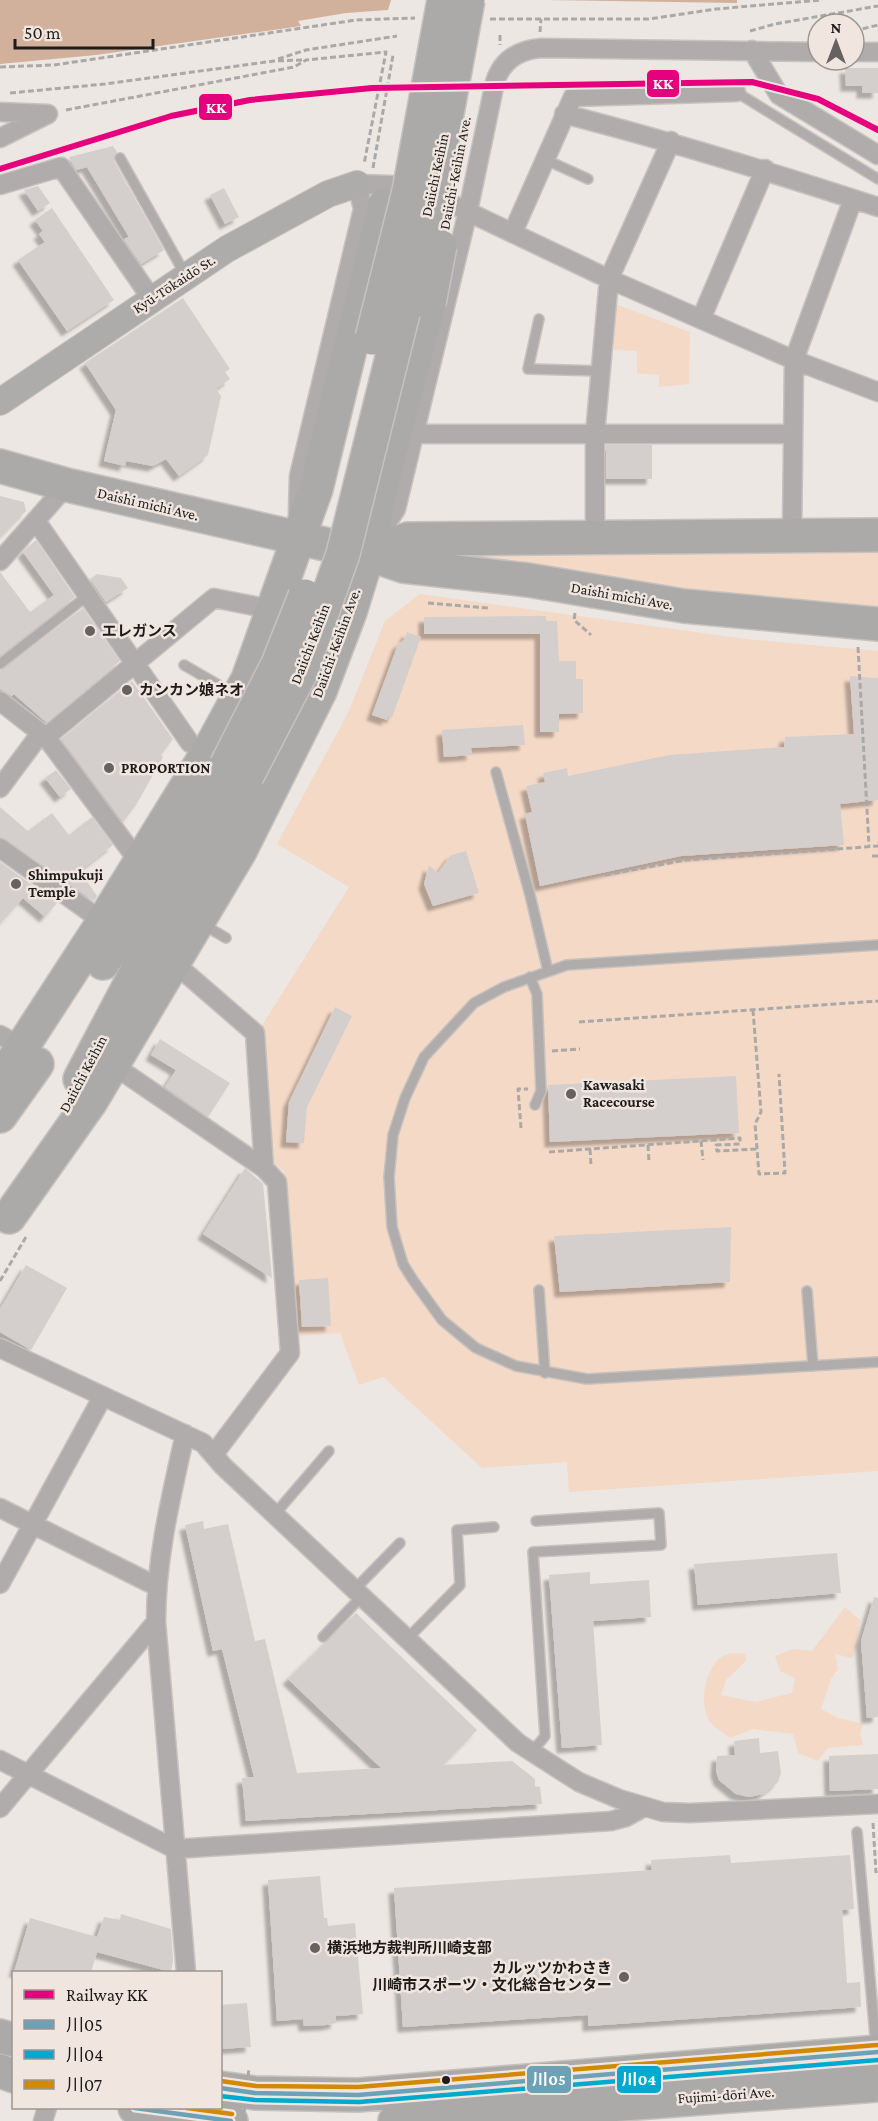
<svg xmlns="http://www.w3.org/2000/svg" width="878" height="2121" font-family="'Crimson Pro','Noto Sans JP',serif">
<defs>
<filter id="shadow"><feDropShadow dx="-5.5" dy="5.5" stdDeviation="1.5" flood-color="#0004"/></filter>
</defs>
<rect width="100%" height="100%" fill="#ece7e3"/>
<!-- green -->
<path fill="#f4d9c6" d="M615 304 690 332 689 384 659 387V375L637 373V351L614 350Z
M878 543V615L436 556 594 544Z
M420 594 746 639 878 651V1471L569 1492 567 1462 482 1468 383 1377 359 1385 340 1333 298 1336 284 1171 269 1160 261 1027 349 887 277 844 349 711 385 621Z
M845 1607 860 1620C856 1633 860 1646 852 1658L835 1654 838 1669 831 1679 821 1709 836 1717 863 1724 860 1733 863 1745 828 1748 818 1761 798 1753 793 1734 753 1729 730 1738C724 1733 713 1727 709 1720 699 1704 705 1671 719 1659 727 1652 736 1653 745 1654L746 1661 726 1680 721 1695 755 1702 792 1693 795 1678 780 1671 775 1656 793 1649 812 1651Z"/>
<!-- water -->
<path fill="#d1b19c" d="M0 0H391L388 10 346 13 298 21 301 26 96 55 0 64Z
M546 0H737V3Z"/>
<!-- building -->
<path fill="#d4cfcc" filter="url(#shadow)" d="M845 68H878V93H862V86H846Z
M113 146 117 152 114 161 164 250 141 264 124 239 129 237 87 167 76 170 69 157Z
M38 186 50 203 38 211 24 190Z
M224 188 239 217 225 224 210 195Z
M52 208 114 300 67 331 18 260 45 242 39 234 43 231 35 220Z
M183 298 230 369 225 372 230 379 216 389 221 396 208 455 179 476 166 459 153 466 126 461 125 466 104 461 116 410 85 363Z
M606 445H652V479H606Z
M0 496 24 502 26 511 0 537Z
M36 540 75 597 0 655V572L30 612 54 595 23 552Z
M97 574 121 578 128 588 106 602 90 579Z
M83 608 120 661 46 722 14 694 12 696 0 689V671Z
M546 616V621H557L559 661H576V679H583V713L559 714V732H540V634H424V617Z
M407 632 421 637 392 718 388 716 387 720 372 715 398 644 404 640Z
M850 676 878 678V800L840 804 844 845 681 856 540 886 525 814 532 812 526 786 545 782 543 773 567 768 568 776 669 755 784 747 785 737 854 734Z
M132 681 173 739 161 755 163 757 136 805 123 822 61 739Z
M523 725 525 745 471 748 472 755 444 757 442 730Z
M56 770 71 789 60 797 45 778Z
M0 807 28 831 52 813 69 835 92 817 113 845 80 871 97 896 94 901 0 837Z
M466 851 479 893 433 906 424 884 429 865 438 873 451 855Z
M0 862 57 903 45 917 23 898 0 924Z
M335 1007 352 1016 307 1107 304 1143 286 1142 289 1102Z
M160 1039 230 1083 208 1117 165 1087 176 1070 151 1055Z
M736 1076 739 1133 550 1142 548 1085Z
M245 1168 263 1184 272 1278 203 1234Z
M731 1227 730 1282 560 1292 554 1236Z
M26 1265 67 1288 31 1350 0 1332V1309Z
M328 1278 331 1326 302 1327 299 1280Z
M203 1521 204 1529 228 1524 255 1641 265 1639 297 1773 381 1768 288 1679 356 1613 477 1730 443 1765 512 1761 535 1779V1786L540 1787 542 1804 246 1821 242 1778 254 1777 222 1649 213 1651 185 1525Z
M837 1553 841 1593 698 1605 694 1564Z
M590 1572V1584L649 1580 651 1617 593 1621 602 1745 562 1748 549 1575Z
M874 1597 878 1598V1717L867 1718 861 1641Z
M759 1738 760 1753 778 1751 781 1773 778 1782 763 1794 749 1797 736 1794 719 1780 716 1771 717 1756 735 1755 734 1741Z
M878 1754V1789L830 1791 829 1756Z
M730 1855 731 1863 850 1855 854 1909 842 1910 847 1983 860 1982 861 2007 588 2026V2015L403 2027 394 1888 652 1870 651 1860Z
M320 1876 324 1918H327L328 1926 355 1923 363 2014 336 2016V2023L326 2025 304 2026 303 2019 277 2021 268 1880Z
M121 1914 171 1929 173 1960 171 1972 97 1952 91 1972H14L30 1918 97 1937 104 1917 120 1920Z
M247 2003 251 2047 220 2049V2005Z"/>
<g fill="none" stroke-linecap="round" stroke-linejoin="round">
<!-- lane casing -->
<g stroke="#c6c2bf" stroke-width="12">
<path id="lane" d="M736 92 878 179
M120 158 186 276
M544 159 588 179
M539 319 528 369 601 371
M0 664 87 596
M184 665 234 694
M496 772 530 895 548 971
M202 924 226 938
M878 945 567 965 504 987 474 1003 424 1057 405 1098 393 1135 389 1177 392 1227 403 1264 413 1280 442 1320 476 1348 516 1366 587 1379 878 1362
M530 977 537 994 541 1091 535 1105
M539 1290 545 1373
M807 1291 813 1366
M275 1514 329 1451
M356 1588 400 1543
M323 1637 363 1595
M407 1639 460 1585 457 1530 494 1527
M531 1753 545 1736 533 1552 661 1545 659 1513 536 1521
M857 1832 876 2047"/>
</g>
<!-- street casing -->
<g stroke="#c6c2bf" stroke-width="21">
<path id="street" d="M752 50 779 95 878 155
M854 52H878
M0 112 47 114
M564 114C670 141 774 173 878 207
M0 138 48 114
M0 185 61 167 151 298
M513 232 573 97 736 92
M701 319 765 169
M415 434H792
M298 513 299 476 363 209 357 184 390 185 439 198 609 279 794 360 878 392
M36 521 190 743
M380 534 396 509 468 211 495 82C502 60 519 50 541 48L818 52
M792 536 794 360 853 199
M595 537V434L609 279 671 141
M0 561 67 485
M0 701 46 737 139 862
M46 737 214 598 275 610
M0 788 40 734
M0 848 91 913 102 924
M173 962 255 1033 264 1168
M0 1035 22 1047
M113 1065 264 1168 277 1182 290 1353 214 1454
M0 1348 203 1443 223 1466 518 1743 579 1782 619 1799 663 1812 690 1813 878 1804
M185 1434C171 1497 156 1557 156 1622L186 1972
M0 1508 156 1586
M0 1584 103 1396
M0 1760 175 1849 611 1821 626 1817 644 1807
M0 1808 156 1622
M43 2121 47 2108"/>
</g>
<!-- secondary casing -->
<g stroke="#c6c2bf" stroke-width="28">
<path id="secondary" d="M0 402 227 249 328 194 357 184"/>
</g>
<!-- highway casing -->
<g stroke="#c6c2bf" stroke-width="36">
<path id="highway" d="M0 466 67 485 368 554 403 566 528 580 684 606 878 624
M368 554 408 539 878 535
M103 963 226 766
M80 1079 154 939 247 776
M0 1081 102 924 211 747 248 679 316 489 385 205
M0 1116 37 1064
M9 1217 91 1101 240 851 320 691 350 612 368 554 380 490 429 303
M0 2036 14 2040
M0 2071 14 2076
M220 2088 255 2093 358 2095 878 2052
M135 2108 231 2121
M395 2121 878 2085"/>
</g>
<!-- path -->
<path stroke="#aba9a8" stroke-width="3" stroke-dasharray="6 3" stroke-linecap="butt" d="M490 19H649L716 9 822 0
M750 31 775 24 878 6
M854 31 878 25
M540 32 541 19
M500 35V45
M278 59 306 50 397 36
M0 67 54 65 356 20 415 18
M10 93 105 84 274 61 304 60
M66 110 294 67 306 60 386 52 364 164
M373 168 393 55
M428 603 489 608
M575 613 574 620 591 635
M858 647 869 846
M872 856H878
M605 875 686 860 878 846
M753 1010 761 1112 755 1124 759 1174 785 1173 779 1074
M579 1022 878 1001
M552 1051 580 1049
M521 1128 518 1089H528
M701 1141 703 1160
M648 1145 649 1162
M590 1149 591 1165
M549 1152 740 1138V1144L716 1145 717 1151 757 1149
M0 1281 26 1237
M873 1823 876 1873"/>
<!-- lane -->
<use href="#lane" stroke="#afacab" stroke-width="9"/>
<!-- street -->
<use href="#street" stroke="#afacab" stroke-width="18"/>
<!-- secondary -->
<use href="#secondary" stroke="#aeacaa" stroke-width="26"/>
<!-- highway -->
<use href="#highway" stroke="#acaaa8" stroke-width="33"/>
<!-- highway-bridge casing -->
<g stroke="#c6c2bf" stroke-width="36" stroke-linecap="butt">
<path id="highway-bridge" d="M429 303 440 246
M372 338 409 191 444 0
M226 766 278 664 305 596
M247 776 300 674 343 554 430 205 468 0"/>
</g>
<!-- path-bridge -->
<path stroke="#aba9a8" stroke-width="3" stroke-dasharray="6 3" stroke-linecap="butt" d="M243 2121 249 2068"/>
<!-- highway-bridge -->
<use href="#highway-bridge" stroke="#acaaa8" stroke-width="33"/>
<!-- bus-1 casing -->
<g stroke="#f0e6df" stroke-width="9">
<path id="bus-1" d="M220 2088 255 2093 358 2095 878 2052
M135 2108 231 2121"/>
</g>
<!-- bus-2 casing -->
<g stroke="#f0e6df" stroke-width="9">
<path id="bus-2" d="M220 2096 255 2100 359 2102 878 2060"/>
</g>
<!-- bus-3 casing -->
<g stroke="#f0e6df" stroke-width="9">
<path id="bus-3" d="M221 2081 256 2086 358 2087 877 2045
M187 2108 232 2114"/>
</g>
<!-- bus-1 -->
<use href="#bus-1" stroke="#6da1b6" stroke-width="4.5"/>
<!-- bus-2 -->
<use href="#bus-2" stroke="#00a9ce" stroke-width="4.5"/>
<!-- bus-3 -->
<use href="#bus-3" stroke="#d28905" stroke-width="4.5"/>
<!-- rail-1 casing -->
<g stroke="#f0e6df" stroke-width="10">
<path id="rail-1" d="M0 169 171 116 250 100 372 88 752 82 818 99 878 130"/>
</g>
<!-- rail-1 -->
<use href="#rail-1" stroke="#e5007d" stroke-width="6"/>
</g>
<!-- markers -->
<g fill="#666260" stroke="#f0e6df" stroke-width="2">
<circle cx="90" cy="631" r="6"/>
<circle cx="127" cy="690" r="6"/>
<circle cx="109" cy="768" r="6"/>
<circle cx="16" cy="884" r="6"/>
<circle cx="571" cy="1094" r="6"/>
<circle cx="315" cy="1948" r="6"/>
<circle cx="624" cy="1977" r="6"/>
</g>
<circle fill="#1e1b19" stroke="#f0e6df" stroke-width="2" cx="446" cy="2080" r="5"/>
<g text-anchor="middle" stroke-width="5" stroke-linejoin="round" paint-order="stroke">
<!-- street labels -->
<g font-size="15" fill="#1e1b19" stroke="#f0e6df">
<text transform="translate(455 173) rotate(-79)" y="5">Daiichi-Keihin Ave.</text>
<text transform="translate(435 175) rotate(-78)" y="5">Daiichi Keihin</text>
<text transform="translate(174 284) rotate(-33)" y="5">Kyū-Tōkaidō St.</text>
<text transform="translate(148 504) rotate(13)" y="5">Daishi michi Ave.</text>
<text transform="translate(622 596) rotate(10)" y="5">Daishi michi Ave.</text>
<text transform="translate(336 643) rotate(-70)" y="5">Daiichi-Keihin Ave.</text>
<text transform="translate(310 644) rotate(-69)" y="5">Daiichi Keihin</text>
<text transform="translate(83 1074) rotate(-62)" y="5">Daiichi Keihin</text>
<text transform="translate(726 2095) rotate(-4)" y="5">Fujimi-dōri Ave.</text>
</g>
<!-- poi labels -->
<g font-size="15" font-weight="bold" fill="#1e1b19" stroke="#f0e6df" text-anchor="start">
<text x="102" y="636">エレガンス</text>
<text x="139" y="695">カンカン娘ネオ</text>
<text x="121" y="773">PROPORTION</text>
<text x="28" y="880">Shimpukuji<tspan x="28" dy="17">Temple</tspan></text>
<text x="583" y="1090">Kawasaki<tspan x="583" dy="17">Racecourse</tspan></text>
<text x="327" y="1953">横浜地方裁判所川崎支部</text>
<text x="612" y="1973" text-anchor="end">カルッツかわさき<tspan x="612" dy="17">川崎市スポーツ・文化総合センター</tspan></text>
</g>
</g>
<g stroke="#f0e6df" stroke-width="2">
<rect x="646" y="69" width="34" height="29" rx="6" fill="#e5007d"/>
<rect x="198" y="93" width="35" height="28" rx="6" fill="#e5007d"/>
<rect x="526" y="2065" width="46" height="29" rx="6" fill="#6da1b6"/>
<rect x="616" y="2065" width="46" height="29" rx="6" fill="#00a9ce"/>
</g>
<g font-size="16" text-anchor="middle" font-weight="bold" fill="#fff">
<text x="663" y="89">KK</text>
<text x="216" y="113">KK</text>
<text x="549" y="2085">川05</text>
<text x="639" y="2085">川04</text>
</g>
<!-- legend -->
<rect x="12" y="1971" width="210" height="138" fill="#f0e6df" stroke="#9c9590" stroke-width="1.5"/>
<rect x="24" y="1990" width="30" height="9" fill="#e5007d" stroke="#9c9590" stroke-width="1.5"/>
<text x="66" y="2001" font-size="18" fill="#1e1b19">Railway KK</text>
<rect x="24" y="2020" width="30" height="9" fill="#6da1b6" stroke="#9c9590" stroke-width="1.5"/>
<text x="66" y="2031" font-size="18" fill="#1e1b19">川05</text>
<rect x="24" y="2050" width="30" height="9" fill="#00a9ce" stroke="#9c9590" stroke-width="1.5"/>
<text x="66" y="2061" font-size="18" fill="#1e1b19">川04</text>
<rect x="24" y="2080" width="30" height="9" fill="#d28905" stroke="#9c9590" stroke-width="1.5"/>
<text x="66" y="2091" font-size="18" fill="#1e1b19">川07</text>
<!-- north arrow -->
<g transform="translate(836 42)"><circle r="28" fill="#f0e6df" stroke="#9c9590" stroke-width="1.5"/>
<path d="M0-4.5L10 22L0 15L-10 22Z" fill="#666260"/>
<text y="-9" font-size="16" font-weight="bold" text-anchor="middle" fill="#1e1b19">N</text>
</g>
<!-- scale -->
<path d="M15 39v9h138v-9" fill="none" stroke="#1e1b19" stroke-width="3"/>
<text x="24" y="39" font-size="18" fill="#1e1b19" stroke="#f0e6df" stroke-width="4.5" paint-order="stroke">50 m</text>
</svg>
